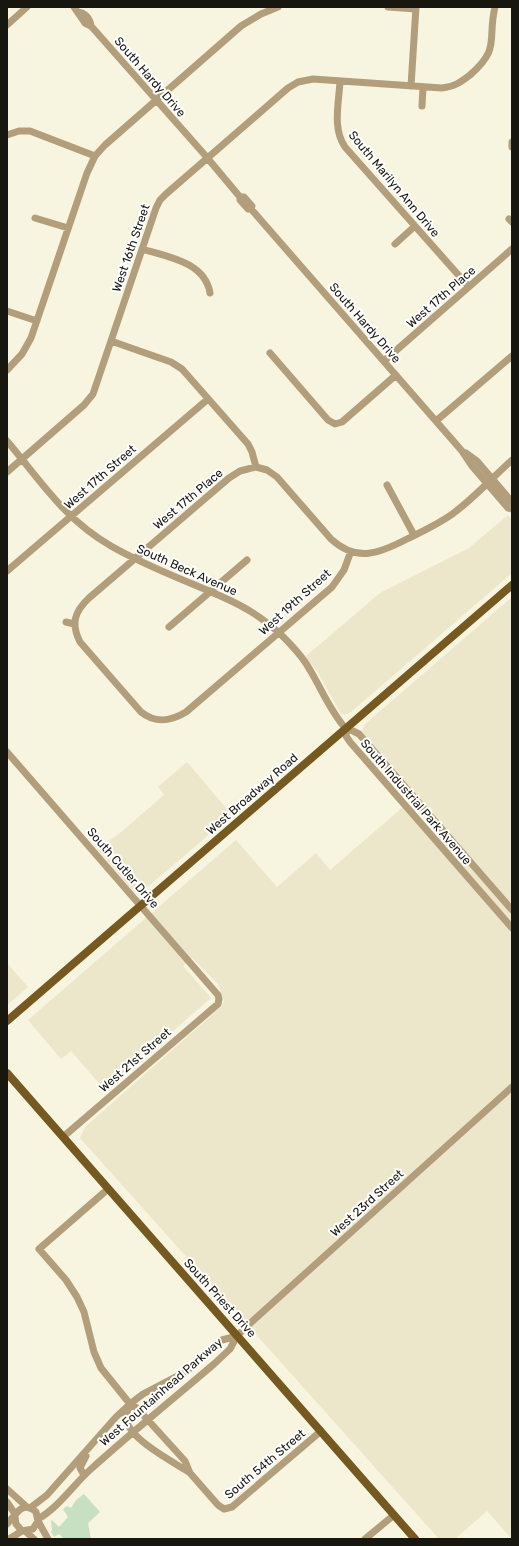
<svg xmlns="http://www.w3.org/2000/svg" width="519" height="1546" font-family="Rubik,sans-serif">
<rect width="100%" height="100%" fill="#f7f4df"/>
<!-- built -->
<path fill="#ece7cb" d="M508 515 512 520V573L351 712 345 715 341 714 317 671 305 657 380 593 469 548Z
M512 597V1539L487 1511 455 1539H439L80 1138 85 1127 221 1007 224 1001 218 984 192 958 183 966 211 998 105 1090 71 1051 61 1059 28 1020 236 840 277 887 316 853 330 870 403 807 434 842 446 831 362 732 363 729 364 725Z
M187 762 232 815 144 890 140 893H135L97 849 120 833 164 795 158 787Z
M7 963 28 987 7 1005Z"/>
<!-- green -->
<path fill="#c7e0c2" d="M84 1494 100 1512 88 1523 91 1539H64L59 1534 54 1537 51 1532 52 1530 51 1522 52 1520 59 1527 68 1517 63 1509 67 1506 71 1508 76 1500Z"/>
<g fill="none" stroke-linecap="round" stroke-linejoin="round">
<!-- minor -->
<path stroke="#b29e7b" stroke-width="7" d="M74 7 85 23 91 26 204 154 240 197H244L252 206 251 209 462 451 472 466 508 508 512 509
M388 7 416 9
M78 12C85 13 90 18 91 26
M7 25 27 7
M340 81C339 103 332 128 345 147L469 287
M411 86 416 7
M422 106 423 87
M7 135 19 131H30L95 156
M512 142V147
M240 197V200L248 209H251
M35 218 68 228
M509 219 512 222
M395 244 415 226
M142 249C168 257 205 262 210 293
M7 311 37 321
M111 341 171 362 182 369 248 444 252 452 256 467 267 470 277 477 331 539C357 563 380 553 407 539 423 531 441 523 455 512 476 496 493 477 512 460
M270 353 328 420 335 424 342 422 396 375
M384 361 512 249
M7 370 22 354 31 338 87 173 95 156 105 145 241 26 261 14 278 7
M436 421 512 356
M7 441C41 481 64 519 111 546 142 564 176 577 209 591 230 600 250 609 267 623 281 633 302 655 310 670 322 690 330 711 346 729
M466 453 477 461 512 502
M256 467 240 471 229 478 89 598C74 612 71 624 80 642L141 712C156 724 171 721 186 712L332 587 344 570 351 551
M7 472 84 405 93 394 156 208 160 200 166 194 288 88 298 82 313 79 442 88C454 87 461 82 470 75 501 48 487 40 495 7
M387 485 414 535
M7 571 208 399
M66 622 74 624
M169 627 247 560
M346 729V736L350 742 512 928
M346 729 353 731 359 734 512 910
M7 752 218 995 219 999 218 1004 63 1137
M108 1189 39 1249 66 1280 77 1297 84 1312 94 1352 101 1368 130 1404 137 1408 185 1461 190 1473 218 1505 224 1509 232 1507 321 1431
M130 1404C128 1409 126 1414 126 1419 129 1439 173 1462 189 1472
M84 1475 80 1468 86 1456
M7 1489 27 1507
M7 1502 15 1514
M30 1508 47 1495 116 1417 130 1404 143 1394 185 1372 222 1340 237 1336
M38 1519C58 1508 74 1484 91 1469 131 1433 173 1399 214 1364L230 1349 237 1336 246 1327 512 1087
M38 1521 48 1539
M7 1524C15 1516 22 1499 36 1512L38 1521 33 1529 22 1531 16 1524 15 1517
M25 1531 34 1539
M9 1539 22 1531
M365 1539 394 1515"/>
<!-- major -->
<path stroke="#755921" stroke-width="8" d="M7 1021 512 585
M7 1073 415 1539"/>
</g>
<g text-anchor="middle" stroke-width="4" stroke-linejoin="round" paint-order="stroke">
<!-- street labels -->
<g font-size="12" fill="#17160f" stroke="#fff">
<text transform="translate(150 77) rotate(49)" y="4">South Hardy Drive</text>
<text transform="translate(394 184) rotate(50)" y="4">South Marilyn Ann Drive</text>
<text transform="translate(131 248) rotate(-71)" y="4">West 16th Street</text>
<text transform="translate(441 297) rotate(-41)" y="4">West 17th Place</text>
<text transform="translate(365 323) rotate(49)" y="4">South Hardy Drive</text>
<text transform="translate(100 477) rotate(-41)" y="4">West 17th Street</text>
<text transform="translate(188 499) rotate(-40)" y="4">West 17th Place</text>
<text transform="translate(187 570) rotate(24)" y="4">South Beck Avenue</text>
<text transform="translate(295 602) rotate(-42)" y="4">West 19th Street</text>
<text transform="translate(252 794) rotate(-41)" y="4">West Broadway Road</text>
<text transform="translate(416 802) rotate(49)" y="4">South Industrial Park Avenue</text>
<text transform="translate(123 868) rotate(49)" y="4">South Cutler Drive</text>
<text transform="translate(135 1060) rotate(-41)" y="4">West 21st Street</text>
<text transform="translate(367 1203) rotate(-42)" y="4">West 23rd Street</text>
<text transform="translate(220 1298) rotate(48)" y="4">South Priest Drive</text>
<text transform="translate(161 1392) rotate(-41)" y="4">West Fountainhead Parkway</text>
<text transform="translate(265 1464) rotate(-40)" y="4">South 54th Street</text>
</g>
</g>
<!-- border -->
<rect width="519" height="1546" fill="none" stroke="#17160f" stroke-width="16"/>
</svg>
